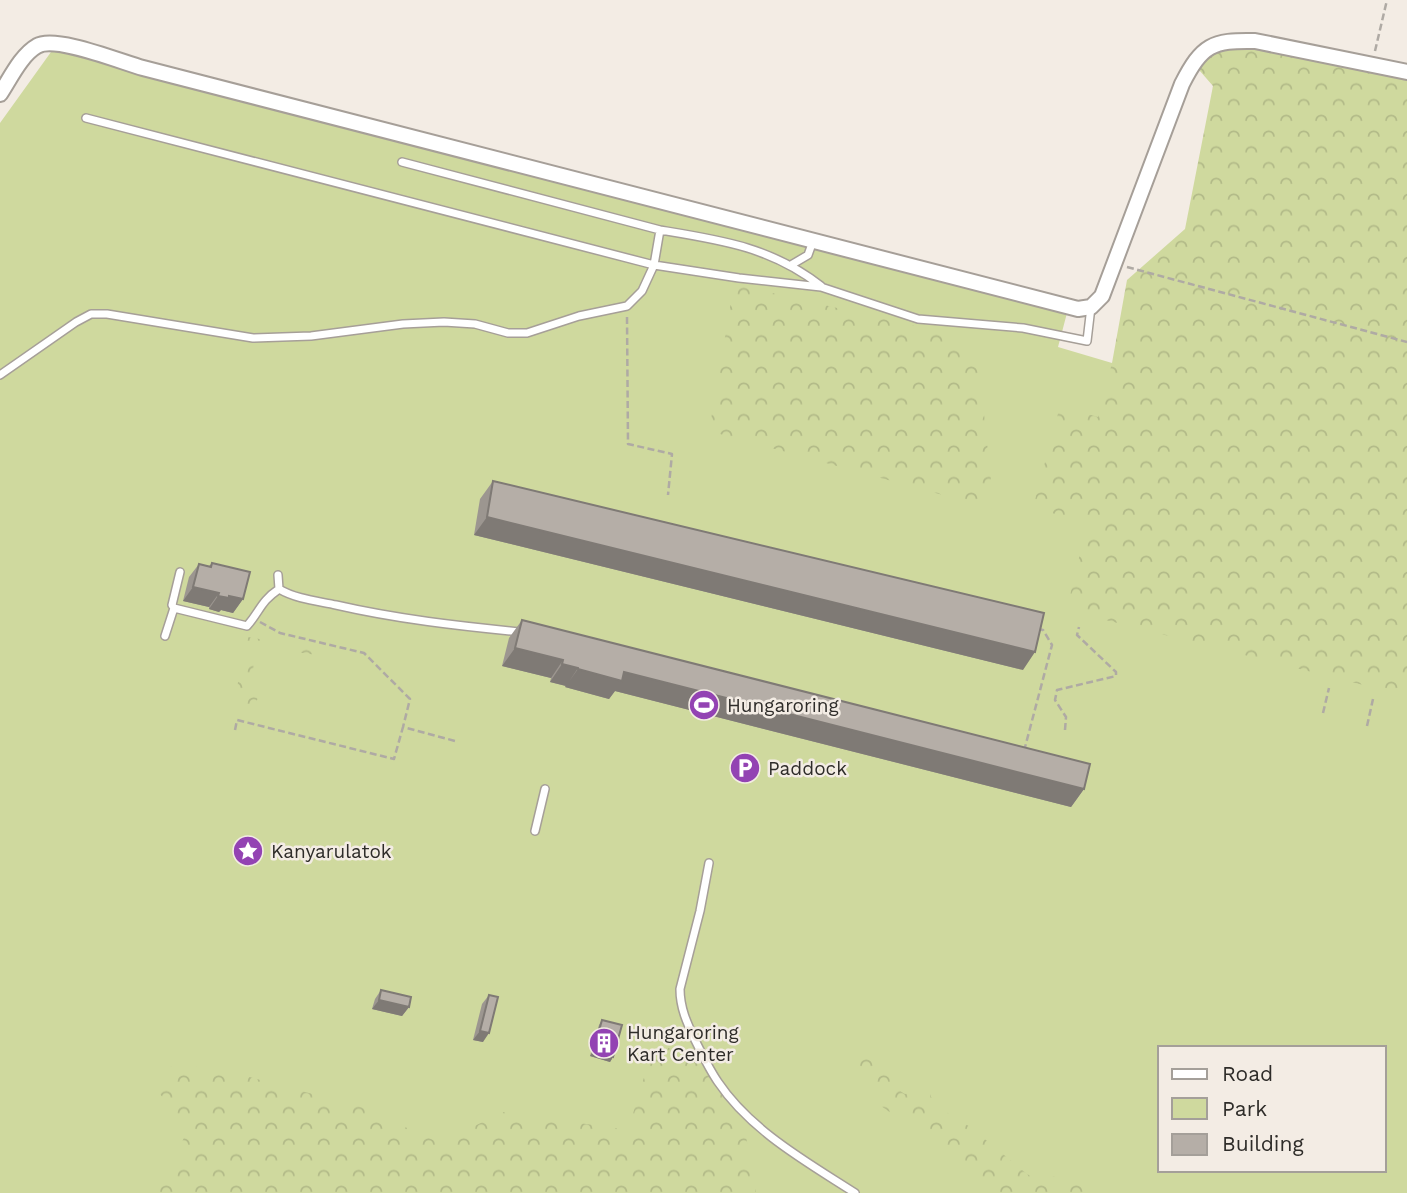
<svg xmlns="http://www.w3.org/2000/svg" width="1407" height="1193" font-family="'Work Sans',sans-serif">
<defs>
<pattern id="forest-crowns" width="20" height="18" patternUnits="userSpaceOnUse" patternTransform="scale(1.75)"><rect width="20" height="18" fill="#cfd99e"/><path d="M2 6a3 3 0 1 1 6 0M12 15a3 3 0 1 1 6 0" fill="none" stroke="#b2ba88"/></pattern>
</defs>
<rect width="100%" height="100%" fill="#f3ece4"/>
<!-- green -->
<path fill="#cfd99e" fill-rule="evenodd" d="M56 50 1067 313 1058 347 1112 363 1407 354V1193H0V123L51 52ZM1160 1048H1384V1170H1160Z"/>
<!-- forest -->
<path fill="url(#forest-crowns)" d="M1230 41 1407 72V696L1070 611 1067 608 1087 524 1033 507 1060 406 1098 417 1112 363 1127 280 1185 229 1213 86 1193 63Z
M734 284 923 328 977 347 994 509 709 431Z
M248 637 318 650 317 655 254 646 253 681 261 685 255 708 250 711 233 705Z
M661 1045 694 1058 739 1097 756 1193H158L189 1127 159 1093 167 1066 212 1067 361 1107 440 1143 503 1112 628 1130 649 1061Z
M865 1050 876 1051C886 1065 889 1085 905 1094L910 1093 918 1083H924L930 1090 931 1097 955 1120 969 1126 1027 1174 1037 1180 1056 1176 1080 1185 1086 1193H983L908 1125 881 1106 860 1075 857 1056Z"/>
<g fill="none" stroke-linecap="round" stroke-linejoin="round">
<!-- service casing -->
<g stroke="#a69f98" stroke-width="10">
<path id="service" d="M86 118 654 265 739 278 821 287 918 319 1023 328 1087 341 1091 307
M402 162 660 230C721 240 771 247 821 286
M791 265 808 255 813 241
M0 375 76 322 91 314H107L253 338 311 336 403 324 444 322 475 324 508 333H527L579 316 627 306 642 291 654 265 660 230
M180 572 172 605 174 608 247 626C261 610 260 602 279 589
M278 575 279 589C296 599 317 601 336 605 397 619 459 626 521 632
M165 636 174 608
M535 831 545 789
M709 863 700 911 680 989C680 1008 687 1023 695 1040 702 1054 709 1069 718 1082 751 1131 807 1162 855 1193"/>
</g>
<!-- minor casing -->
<g stroke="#a69f98" stroke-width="18">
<path id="minor" d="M0 94C10 79 21 55 37 46 55 35 121 62 143 68L1078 309 1091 307 1102 296 1182 84C1202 45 1212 40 1255 41L1407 72"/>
</g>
<!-- path -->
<path stroke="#afaaa4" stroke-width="2.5" stroke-dasharray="7 3.5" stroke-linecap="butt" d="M1375 51 1387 0
M1127 267 1407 342
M627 317 628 444 672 454 668 495
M260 622 280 633 364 653 410 699 403 727
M1323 713 1329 688
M1367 726 1373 699
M235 730 237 720 394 759 403 727 455 741
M1065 730 1066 717 1055 700 1057 690 1116 676V672L1077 635 1079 627
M1024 751 1052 645 1043 630 1037 629"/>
<!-- service -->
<use href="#service" stroke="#fff" stroke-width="7"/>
<!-- minor -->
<use href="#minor" stroke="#fff" stroke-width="14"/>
</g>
<!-- wall -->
<path fill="#9c9690" d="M493 481 1023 670 474 535 480 499Z
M212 563 243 599 233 613 221 610 219 612 209 609V607L183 601 189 577 199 564 209 566Z
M522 620 1084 789 1071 807 615 691 609 699 565 687 566 686 550 682 551 678 502 666 509 638Z
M381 990 409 1007 402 1016 372 1009 375 999Z
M489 995 483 1042 473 1040 482 1004Z
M602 1020 613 1057 610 1062 590 1056 599 1025Z"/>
<!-- shaded-wall -->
<path fill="#7f7a75" d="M487 517 1035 652 1023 670 474 535Z
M193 587 219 593 209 607 183 601Z
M218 596H229L243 599 233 613 221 610 219 612 209 609Z
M515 648 563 660 551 678 502 666Z
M562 664 578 668 566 686 550 682Z
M578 669 624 672 1084 789 1071 807 615 691 609 699 565 687Z
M379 1000 409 1007 402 1016 372 1009Z
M480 1031 489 1033 483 1042 473 1040Z
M593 1052 613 1057 610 1062 590 1056Z"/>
<!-- building -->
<path fill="#b5aea7" stroke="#7f7a75" stroke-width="2" d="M493 481 1044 613 1035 652 487 517Z
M212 563 250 572 243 599 229 596V598L218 596 219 593 193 587 199 564 211 567Z
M522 620 1090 764 1084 789 624 672 622 681 578 669V668L562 664 563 660 515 648Z
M381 990 411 997 409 1007 379 1000Z
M489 995 498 997 489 1033 480 1031Z
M602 1020 622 1025 613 1057 593 1052Z"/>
<!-- icons -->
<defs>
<g id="stadium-disc" transform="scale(1.575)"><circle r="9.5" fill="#9343b3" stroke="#f3ece4"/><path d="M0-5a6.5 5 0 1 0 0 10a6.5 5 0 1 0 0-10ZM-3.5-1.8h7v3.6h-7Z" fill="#fff"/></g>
<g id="parking-disc" transform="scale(1.575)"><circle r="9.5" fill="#9343b3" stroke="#f3ece4"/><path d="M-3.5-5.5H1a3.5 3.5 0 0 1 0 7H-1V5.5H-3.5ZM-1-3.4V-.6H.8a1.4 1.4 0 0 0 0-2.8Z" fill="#fff"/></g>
<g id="sight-disc" transform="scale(1.575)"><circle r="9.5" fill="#9343b3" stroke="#f3ece4"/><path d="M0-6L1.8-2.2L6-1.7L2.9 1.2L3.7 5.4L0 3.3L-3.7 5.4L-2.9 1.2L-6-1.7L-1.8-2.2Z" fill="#fff"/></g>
<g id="building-disc" transform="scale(1.575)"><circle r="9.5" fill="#9343b3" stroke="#f3ece4"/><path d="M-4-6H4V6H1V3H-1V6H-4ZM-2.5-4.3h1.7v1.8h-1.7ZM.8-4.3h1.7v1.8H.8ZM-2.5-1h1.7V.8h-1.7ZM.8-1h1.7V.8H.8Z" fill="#fff"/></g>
</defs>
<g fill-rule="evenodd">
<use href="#stadium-disc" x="704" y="705"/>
<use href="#parking-disc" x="745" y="768"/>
<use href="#sight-disc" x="248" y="851"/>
<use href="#building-disc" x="604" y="1043"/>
</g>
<g text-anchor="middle" stroke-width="5" stroke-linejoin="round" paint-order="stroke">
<!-- poi labels -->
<g font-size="19" fill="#2e2c29" stroke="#f3ece4" text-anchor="start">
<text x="727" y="712">Hungaroring</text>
<text x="768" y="775">Paddock</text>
<text x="271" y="858">Kanyarulatok</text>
<text x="627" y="1039">Hungaroring<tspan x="627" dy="22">Kart Center</tspan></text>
</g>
</g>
<!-- legend -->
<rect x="1158" y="1046" width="228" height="126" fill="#f3ece4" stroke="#a49f99" stroke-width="2"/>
<rect x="1172" y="1069" width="35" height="10" fill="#ffffff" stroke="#a49f99" stroke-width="2"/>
<text x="1222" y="1081" font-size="21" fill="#2e2c29">Road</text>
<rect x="1172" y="1098" width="35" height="21" fill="#cfd99e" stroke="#a49f99" stroke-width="2"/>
<text x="1222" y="1116" font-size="21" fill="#2e2c29">Park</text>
<rect x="1172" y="1134" width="35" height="21" fill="#b5aea7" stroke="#a49f99" stroke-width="2"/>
<text x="1222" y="1151" font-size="21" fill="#2e2c29">Building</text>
</svg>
